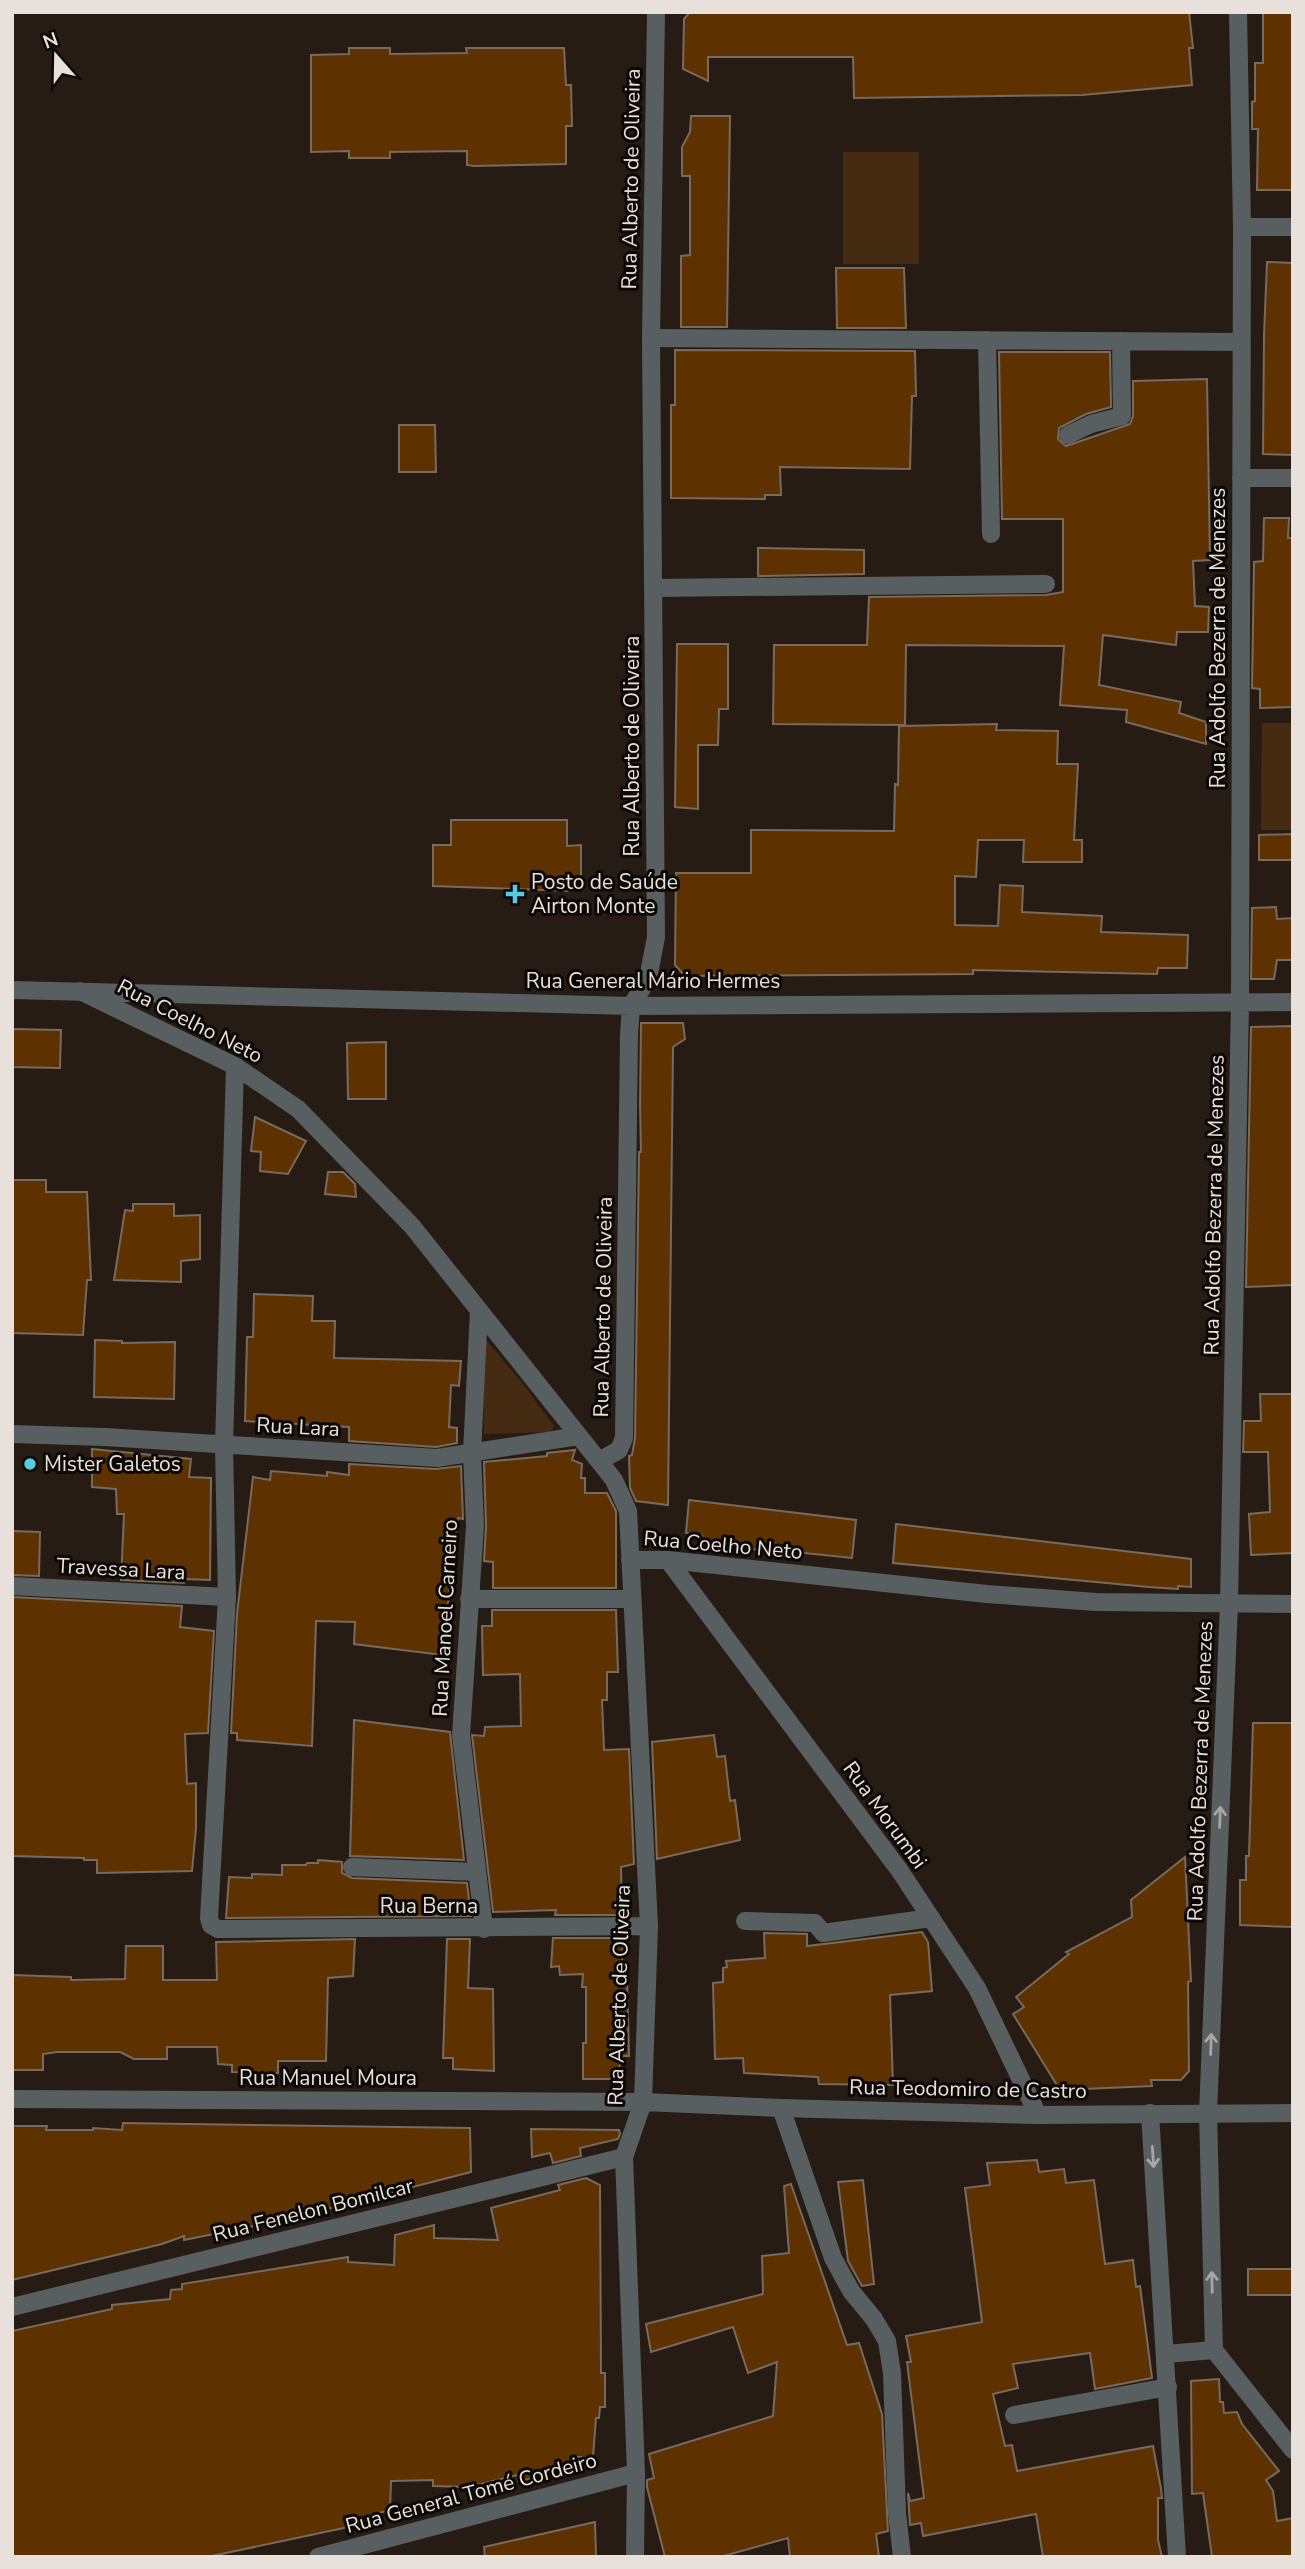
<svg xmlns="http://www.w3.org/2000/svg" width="1305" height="2569" font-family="'Nunito Sans',sans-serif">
<rect width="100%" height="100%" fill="#271c14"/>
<!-- green -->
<path fill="#462b13" d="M843 152H919V264H843Z
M1262 723H1293V830H1261Z
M482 1335 523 1384 554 1426 550 1432 484 1434Z"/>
<!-- building -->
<path fill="#5d3100" stroke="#776a5f" stroke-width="2" d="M690 12H1189L1193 48H1189L1192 85 1082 95 854 98 853 57H708V81L683 69 684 19Z
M1263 12H1292L1293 190H1257L1258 129H1252V102L1255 101V63H1263Z
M349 48H390V54L467 53 466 48H564L566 85H571L572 126H566V164L474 166 467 165V151L390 152V158H349V151L311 152V55L349 54Z
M691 116H730L727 327H681V256L690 255V176H682V147L690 132Z
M1267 262 1293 263V455L1263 454 1264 335Z
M836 268H904L906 328H837Z
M675 350 915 351 916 396H912L910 469 780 467 781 495H765V499L671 498V405H675Z
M999 352H1110L1111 407 1086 414 1059 428 1058 439 1066 446 1130 424 1133 416V381L1207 379 1210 560 1193 561 1195 606 1209 607 1208 632H1177L1176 645 1103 635 1099 685 1181 702 1179 713 1206 722V744L1126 722 1127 710 1060 705 1064 646 906 645 905 725 773 724 774 645H867L869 597 1046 595 1063 592V519H1002Z
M399 425H435L436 472H399Z
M1264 518H1289L1288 538H1293V707L1260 708V689L1252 688 1254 562 1263 561Z
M758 548 864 550V574L758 576Z
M677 644H728V709H719L718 745H698V809L675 807Z
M997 724 996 730 1058 731 1057 764H1078L1074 840H1082V862H1023L1024 840H978L976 877 955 876V925L998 926 1000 885 1023 886 1022 912 1102 916 1101 932 1188 935 1187 968H1158L1157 974 973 970V974L685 976 675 965 676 873H751V830L894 831 895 784 898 785 899 726Z
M451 820H567V846L581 845V886H570V891L433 886V845H451Z
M1293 834V860H1259V835Z
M1276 907 1277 919 1293 918V960H1277L1274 979H1251L1252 908Z
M641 1023H683L685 1039 673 1047 668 1505 636 1501 630 1488 629 1456 632 1455 635 1438 639 1152H641L640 1104Z
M1293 1026V1285L1246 1287 1251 1027Z
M12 1029 61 1030 60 1068 12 1067Z
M386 1042V1099H348L347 1043Z
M255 1117 306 1141 288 1174 260 1171 261 1152 251 1151Z
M328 1172H343L355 1184 356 1197 325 1194Z
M12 1180H46V1192H87L91 1280H87L83 1335 12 1333Z
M133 1204H174V1216L200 1215V1259L181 1261V1282L114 1280 125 1210 133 1211Z
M254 1294 313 1296 312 1321H335L334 1358 461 1361 459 1386 451 1385 449 1427 457 1428V1443L436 1447 349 1441V1427L245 1421 247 1337H253Z
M95 1340 122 1341V1343L175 1342 174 1399 94 1397Z
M1260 1394H1293V1553L1251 1555 1249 1514 1270 1512 1268 1452H1243L1244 1421H1261Z
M92 1449 191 1459 189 1477 211 1478 210 1580 185 1579 184 1583 121 1580 124 1514H117L116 1489 92 1487Z
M575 1450 572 1460 582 1464 581 1478H585V1493H607L616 1511V1588H493V1562L484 1561 486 1526 484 1462 547 1456V1453Z
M349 1464 436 1469 461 1466 463 1519 458 1518 442 1655 354 1644 355 1622 316 1621 312 1746 237 1740V1733H231L237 1614 253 1477 270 1480 271 1471 327 1476V1472L349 1475Z
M689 1500 856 1520 852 1558 795 1552 794 1554 701 1543 702 1535 686 1533Z
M896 1524 1191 1559V1587L1178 1586V1589L1149 1587 893 1563Z
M12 1531 40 1532 39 1576 12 1575Z
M12 1597 182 1606 180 1627 214 1631 208 1733 185 1734 187 1784 196 1783V1828L192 1871 97 1873V1860H84V1858L12 1856Z
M492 1610H616L618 1672H607V1700H602L604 1750 629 1749 634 1864 621 1867 622 1915H555L556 1910 493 1912 472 1735 484 1736 485 1727 521 1726 520 1674 483 1675 482 1626H492Z
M354 1720 450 1732 464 1860 350 1856Z
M1253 1723H1293V1927L1240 1925V1880H1246V1856H1249Z
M714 1735 717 1757 725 1756 730 1801 735 1800 740 1840 657 1859 652 1742Z
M1185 1857 1191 1981 1188 1982 1189 2071 1181 2080H1151L1152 2086 1060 2090 1013 2014 1024 2007 1016 1997 1069 1954 1066 1952 1132 1917 1131 1900Z
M318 1860 342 1862V1873L352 1878 467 1883 471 1916 226 1918 229 1877 252 1878V1874L282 1875V1865H306L307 1863H318Z
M922 1932 928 1942 932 1991 890 1995 893 2085 819 2084 818 2077 744 2073 743 2058 715 2059 713 1983 723 1982V1968L727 1967 726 1961 765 1958 764 1933 807 1934V1946Z
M553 1938H623L622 1964H625V1978H627L629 2056H623L615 2079H583V2043H586V1987H582L583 1974 560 1975 559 1966 551 1967Z
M355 1939 353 1976 328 1978 326 2061H278V2073L232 2072V2065L218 2064 217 2047H167V2059H134L120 2052H57L43 2054V2070H12V1975L71 1977V1980L125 1979 126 1946H163V1980H217L216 1942Z
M447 1939H470L468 1988 493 1989 494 2071 453 2069V2058H443Z
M123 2123 470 2128 471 2172 280 2221 258 2222V2225L184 2240V2236L162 2244 12 2280V2126H47L46 2130H93V2128L122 2130Z
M531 2129 619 2130 620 2134 618 2139 580 2148 581 2156 553 2163 550 2153 532 2157Z
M1037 2160 1039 2172 1064 2169 1066 2183 1094 2180 1105 2264 1133 2260 1136 2287 1140 2286 1152 2378 1095 2389 1090 2353 1013 2364 1018 2388 993 2394 1005 2446 1012 2445 1017 2471 1153 2446 1161 2489 1162 2498H1158V2540L1162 2557H1043L1036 2514 923 2536 921 2523 910 2525 908 2493 910 2501 924 2498 907 2362H911L906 2336 982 2322 965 2188 990 2185 987 2163Z
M586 2178 600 2185 601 2373H605V2407H600L599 2418H596L593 2457H575V2462L539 2472 536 2478 518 2481 517 2475 469 2487 433 2486V2480L391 2481 390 2510 357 2519 358 2525 207 2557H12V2331L112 2309V2305L170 2299 171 2290 182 2289V2284L348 2257V2262L394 2265 395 2235 434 2225V2238L498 2240 491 2208 560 2190 558 2185Z
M863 2180 874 2284 862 2286 848 2261 838 2182Z
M791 2184 847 2345 859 2343 882 2414 888 2531 876 2534 879 2557H790L788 2538 720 2557H665L647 2487V2480L654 2478 649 2454 773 2416 777 2362 748 2373 733 2327 651 2352 646 2324 763 2294 762 2256 789 2253 784 2186Z
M1248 2269H1293V2295H1248Z
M1219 2379 1220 2402H1223L1224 2413 1237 2412 1242 2424 1279 2471 1266 2480 1273 2491 1277 2521 1293 2518V2557H1212L1203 2493 1192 2494 1191 2381Z
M595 2522 596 2557H485L484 2547Z"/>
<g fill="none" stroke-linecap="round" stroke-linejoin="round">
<!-- service -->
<path stroke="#575f61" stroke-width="18" d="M651 338 1241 342
M987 340 991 534
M1068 435 1091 424 1122 416 1121 341
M653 588 1046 584
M469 1599H632
M352 1867 477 1872
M745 1921 815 1923 823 1933 931 1918
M1014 2415 1168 2387"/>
<!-- minor -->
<path stroke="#575f61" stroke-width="18" d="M1242 227H1293
M1241 478H1293
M12 990 631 1006 1293 1002
M80 991 235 1066 298 1109 412 1226 614 1480 628 1511 649 1926 643 2102
M235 1066 224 1445 227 1597 209 1918 211 1925 218 1929 649 1926
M479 1310 472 1453 475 1526 461 1735 484 1929
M12 1434 105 1437 437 1458 579 1436
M599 1461 619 1450 624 1438 629 1035 631 1006 648 979 656 937 651 338 656 12
M630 1560H668L987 1594 1096 1602 1293 1604
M668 1560 900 1871 977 1988 1038 2115
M12 1586 227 1597
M781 2108 833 2258 851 2291 874 2319 887 2341 892 2373 897 2513 902 2557
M1150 2113 1177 2557
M12 2307 624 2157
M1214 2350 1208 2113 1229 1604 1240 1002 1242 227 1238 12
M1214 2350 1293 2450
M1166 2354 1214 2350
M318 2557 636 2473"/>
<!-- tertiary -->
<path stroke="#575f61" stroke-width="18" d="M12 2099 643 2102 781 2108 1038 2115 1293 2113
M635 2557 636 2473 624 2157 643 2102"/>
</g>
<!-- one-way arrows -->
<defs><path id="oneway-shaft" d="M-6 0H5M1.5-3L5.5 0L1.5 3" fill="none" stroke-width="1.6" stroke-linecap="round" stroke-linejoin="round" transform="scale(1.75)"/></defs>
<g stroke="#a7a6a4">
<use href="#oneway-shaft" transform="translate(1220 1817) rotate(-88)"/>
<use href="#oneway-shaft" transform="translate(1211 2044) rotate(-88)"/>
<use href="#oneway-shaft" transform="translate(1153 2157) rotate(86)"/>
<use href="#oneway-shaft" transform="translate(1212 2282) rotate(-91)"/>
</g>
<!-- markers -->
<g fill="#57c9e2" stroke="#0c0805" stroke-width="2.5">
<path d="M511.5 883.5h7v7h7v7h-7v7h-7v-7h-7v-7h7z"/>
<circle cx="30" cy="1464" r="7"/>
</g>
<g text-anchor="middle" stroke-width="6" stroke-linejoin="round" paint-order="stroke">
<!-- street labels -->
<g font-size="21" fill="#e8e0da" stroke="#0c0805">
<text transform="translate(631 179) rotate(-89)" y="7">Rua Alberto de Oliveira</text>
<text transform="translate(1218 638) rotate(-90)" y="7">Rua Adolfo Bezerra de Menezes</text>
<text transform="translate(632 746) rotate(-90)" y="7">Rua Alberto de Oliveira</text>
<text x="653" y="988">Rua General Mário Hermes</text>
<text transform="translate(190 1021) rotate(27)" y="7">Rua Coelho Neto</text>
<text transform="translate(1214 1205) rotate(-89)" y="7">Rua Adolfo Bezerra de Menezes</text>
<text transform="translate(603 1307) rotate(-89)" y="7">Rua Alberto de Oliveira</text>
<text transform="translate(298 1427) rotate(3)" y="7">Rua Lara</text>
<text transform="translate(723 1545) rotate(5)" y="7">Rua Coelho Neto</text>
<text transform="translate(121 1569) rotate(3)" y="7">Travessa Lara</text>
<text transform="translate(445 1618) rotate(-87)" y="7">Rua Manoel Carneiro</text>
<text transform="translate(1200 1771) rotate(-88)" y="7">Rua Adolfo Bezerra de Menezes</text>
<text transform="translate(885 1815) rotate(54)" y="7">Rua Morumbi</text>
<text x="429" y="1913">Rua Berna</text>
<text transform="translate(619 1995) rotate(-88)" y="7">Rua Alberto de Oliveira</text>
<text x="328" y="2085">Rua Manuel Moura</text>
<text transform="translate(968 2089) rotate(1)" y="7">Rua Teodomiro de Castro</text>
<text transform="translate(313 2210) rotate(-14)" y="7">Rua Fenelon Bomilcar</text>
<text transform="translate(471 2493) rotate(-15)" y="7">Rua General Tomé Cordeiro</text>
</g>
<!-- poi labels -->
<g font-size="21" fill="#e8e0da" stroke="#0c0805" text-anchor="start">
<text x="531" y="889">Posto de Saúde<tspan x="531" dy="24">Airton Monte</tspan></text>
<text x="44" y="1471">Mister Galetos</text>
</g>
</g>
<!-- border -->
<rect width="1305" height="2569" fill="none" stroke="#e8e0da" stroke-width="28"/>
<!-- north arrow -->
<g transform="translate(56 56) rotate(340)" stroke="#0c0805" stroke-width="5" paint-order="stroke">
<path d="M0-5L12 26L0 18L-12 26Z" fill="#e8e0da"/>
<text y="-10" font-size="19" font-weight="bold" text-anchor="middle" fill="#e8e0da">N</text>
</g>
</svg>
